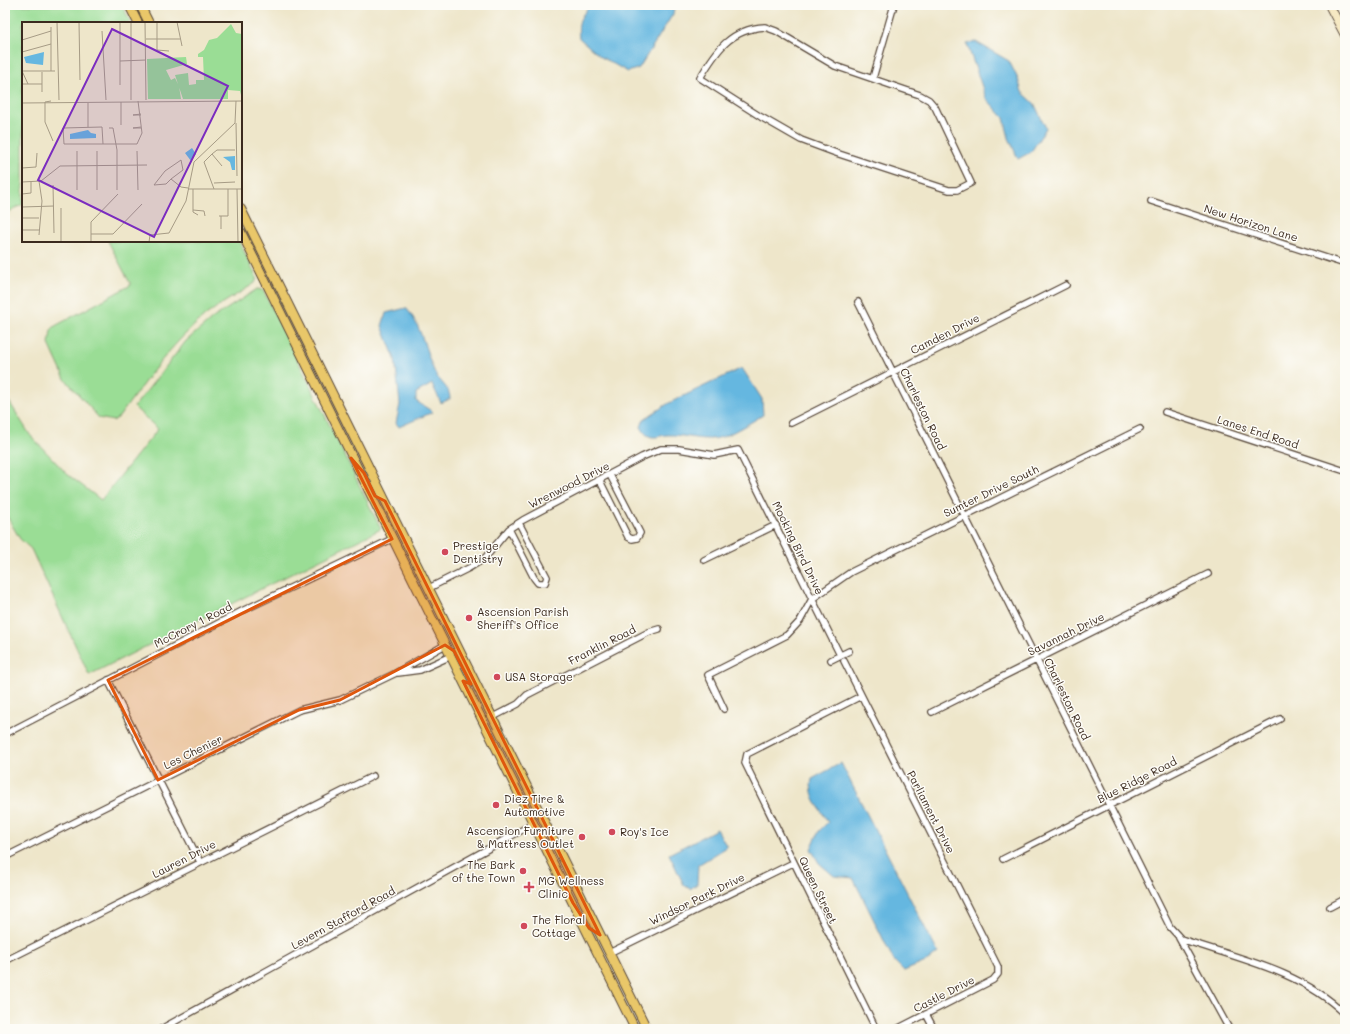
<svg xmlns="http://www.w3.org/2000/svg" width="1350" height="1034" font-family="Mali,sans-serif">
<rect width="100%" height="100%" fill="#fdfcf7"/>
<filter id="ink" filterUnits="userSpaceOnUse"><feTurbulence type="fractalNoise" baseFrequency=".025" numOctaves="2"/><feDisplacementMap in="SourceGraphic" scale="8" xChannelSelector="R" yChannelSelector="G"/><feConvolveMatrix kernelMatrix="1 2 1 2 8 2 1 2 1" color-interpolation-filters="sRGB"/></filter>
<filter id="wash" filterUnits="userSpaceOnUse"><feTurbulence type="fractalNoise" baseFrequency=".012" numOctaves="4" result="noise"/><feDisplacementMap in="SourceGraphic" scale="16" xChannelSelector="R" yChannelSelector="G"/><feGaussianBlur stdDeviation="0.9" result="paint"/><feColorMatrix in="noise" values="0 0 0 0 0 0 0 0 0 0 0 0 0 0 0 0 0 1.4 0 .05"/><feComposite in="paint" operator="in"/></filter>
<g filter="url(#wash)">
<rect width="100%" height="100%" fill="#eee6ca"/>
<!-- green -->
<path fill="#9add95" stroke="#6a845a" d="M5 5H122L131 23H23V204L5 214Z
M108 241H239L257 278 255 283C239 294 221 303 206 315 171 344 145 381 119 417L113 421 99 418 65 379 49 344 51 330 55 326 131 285Z
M257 289 263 290 381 529 89 675 31 549 20 539 5 513V395L30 435 67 474 101 500 158 429 134 407 186 341 213 318Z"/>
<!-- water -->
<path fill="#65b7e0" stroke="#50707f" d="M590 5H675L673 14 639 68 628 72 601 57 579 38C577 21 580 18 590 5Z
M976 42 1009 61 1018 79 1022 92 1034 103 1046 128 1031 152 1018 159 1009 138 1004 118 986 98 967 44Z
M406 308C422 325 425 352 435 373 440 383 450 387 450 399L441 403 432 384 416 393V401L433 412 399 427 396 423 400 404 395 359 382 326 386 313Z
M742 368 762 399 763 415C750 423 737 431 722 437 705 443 685 434 667 435 661 435 655 439 649 436 645 435 643 430 641 427L644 419 669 403Z
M841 763 938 953 928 961 904 971 894 961 853 878 834 876 819 863 811 849 819 831 828 822C820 808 808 795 812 779Z
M717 829 727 847 698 865 697 884 690 889 684 885 669 854Z"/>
</g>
<g filter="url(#ink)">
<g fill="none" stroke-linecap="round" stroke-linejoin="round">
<!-- street casing -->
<g stroke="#564638" stroke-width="8">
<path id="street" d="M765 27 776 31 835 66 920 95 929 100 935 107 971 183 957 190H949L836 153 801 140 761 117 700 78C716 51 730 29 765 27Z
M873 78 894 5
M1151 201 1345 264
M858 302 1170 927 1181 939C1237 958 1302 971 1345 1014
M1165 412 1345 471
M791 423 1066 285
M600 481 628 537 632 539 637 538 640 533 610 475
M509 529 534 578 538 583H545L547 577 519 523
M704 560 776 525
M429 588 469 568 485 558 509 529 523 520 642 457 661 449H679L714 455 738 450 840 655
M831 660 849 651
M844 661 998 967V974L993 980 897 1029
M398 673 420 670 451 656
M108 680 200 862
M861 696 751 752 747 754 745 763 876 1029
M724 709 708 675 787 635 800 621 812 599 851 572 1140 429
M932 712 1208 574
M493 717 518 704 527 695 649 632 659 629
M5 734 244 610 392 539
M5 857 299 710 340 700 394 674 445 645
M1003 859 1280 719
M1330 907 1345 899
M1179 938 1228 1027
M609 953 793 863
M5 961 373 776
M926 1014 934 1029
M161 1029 533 824"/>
</g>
<!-- secondary casing -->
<g stroke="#564638" stroke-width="10">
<path id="secondary" d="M1329 5 1345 35"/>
</g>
<!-- primary casing -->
<g stroke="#564638" stroke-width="10">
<path id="primary" d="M129 5 138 23
M140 5 149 23
M241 209 647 1029
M241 232 635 1029"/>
</g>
<!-- street -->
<use href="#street" stroke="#fff" stroke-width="5.5"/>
<!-- secondary -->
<use href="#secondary" stroke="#f6e9c3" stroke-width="8"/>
<!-- primary -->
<use href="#primary" stroke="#e9c769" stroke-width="8"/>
</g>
</g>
<!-- marked area -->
<path fill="#df570d" fill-opacity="0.2" stroke="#df570d" stroke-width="3" stroke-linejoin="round" d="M351 458 364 473 375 496 385 501 600 935 589 928 573 903 463 681 471 684 454 651 445 645 340 700 299 710 158 780 108 680 392 539Z"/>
<!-- markers -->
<g fill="#d1495b" stroke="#fdfcf7" stroke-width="1.5">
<circle cx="445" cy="552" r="4"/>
<circle cx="469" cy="618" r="4"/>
<circle cx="497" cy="677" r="4"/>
<circle cx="496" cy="805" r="4"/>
<circle cx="612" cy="832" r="4"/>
<circle cx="582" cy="837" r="4"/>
<circle cx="523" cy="871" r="4"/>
<path d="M527 881h4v4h4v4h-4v4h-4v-4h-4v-4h4z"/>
<circle cx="524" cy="926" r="4"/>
</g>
<g text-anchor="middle" stroke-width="3" stroke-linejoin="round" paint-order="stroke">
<!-- street labels -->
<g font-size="11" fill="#3b2a1e" stroke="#fdfcf7">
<text transform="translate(1251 223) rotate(18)" y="4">New Horizon Lane</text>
<text transform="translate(945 334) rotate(-27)" y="4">Camden Drive</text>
<text transform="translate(923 409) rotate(64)" y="4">Charleston Road</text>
<text transform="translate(1258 432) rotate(18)" y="4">Lanes End Road</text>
<text transform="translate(569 485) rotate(-27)" y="4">Wrenwood Drive</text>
<text transform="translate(991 491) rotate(-26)" y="4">Sumter Drive South</text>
<text transform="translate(798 548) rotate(64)" y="4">Mocking Bird Drive</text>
<text transform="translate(193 625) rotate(-27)" y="4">McCrory 1 Road</text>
<text transform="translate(1066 634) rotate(-26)" y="4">Savannah Drive</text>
<text transform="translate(602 645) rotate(-27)" y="4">Franklin Road</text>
<text transform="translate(1067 699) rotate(64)" y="4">Charleston Road</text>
<text transform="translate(193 752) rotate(-26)" y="4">Les Chenier</text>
<text transform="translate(1137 780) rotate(-27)" y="4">Blue Ridge Road</text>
<text transform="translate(931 812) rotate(63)" y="4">Parliament Drive</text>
<text transform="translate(184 859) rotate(-27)" y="4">Lauren Drive</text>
<text transform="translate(818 890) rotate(64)" y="4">Queen Street</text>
<text transform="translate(697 899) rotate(-26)" y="4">Windsor Park Drive</text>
<text transform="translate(343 918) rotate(-29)" y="4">Levern Stafford Road</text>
<text transform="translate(944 994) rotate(-27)" y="4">Castle Drive</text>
</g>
<!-- poi labels -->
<g font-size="11" fill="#3b2a1e" stroke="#fdfcf7" text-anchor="start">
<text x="453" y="550">Prestige<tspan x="453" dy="13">Dentistry</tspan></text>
<text x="477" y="616">Ascension Parish<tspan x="477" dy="13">Sheriff's Office</tspan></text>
<text x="505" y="681">USA Storage</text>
<text x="504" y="803">Diez Tire &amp;<tspan x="504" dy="13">Automotive</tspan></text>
<text x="574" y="835" text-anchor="end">Ascension Furniture<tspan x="574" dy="13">&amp; Mattress Outlet</tspan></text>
<text x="620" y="836">Roy's Ice</text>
<text x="515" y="869" text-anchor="end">The Bark<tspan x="515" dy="13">of the Town</tspan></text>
<text x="538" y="885">MG Wellness<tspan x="538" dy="13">Clinic</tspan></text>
<text x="532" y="924">The Floral<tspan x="532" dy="13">Cottage</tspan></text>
</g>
</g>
<!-- overview -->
<g transform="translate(22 22)">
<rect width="220" height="220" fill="#eee6ca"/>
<path d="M209 2 214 11 220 12V77L218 69 206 68V77H161L153 53 166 51 167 63 174 62V58H182L181 35H176V32L182 28 187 18 195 16ZM164 35 165 42 144 48 149 58 153 56 157 64 159 77H126L125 37Z" fill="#9add95"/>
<path d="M22 30 21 43 4 41 2 35ZM66 108 69 111 74 112V116L48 117V112ZM170 126 174 132 169 139 163 131ZM213 134V148H210L208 140 201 135Z" fill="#65b7e0"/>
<path fill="none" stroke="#a69b85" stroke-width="1" d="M35 0 37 78M57 0 58 58M98 0V63M109 0V78M123 0 124 78M135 0V28L147 29M155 0 160 24M29 5V49M80 9 84 78M124 17H158M0 18 29 9M0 30 29 22M98 39 124 38M0 49H33M0 49 6 62M20 50V70M0 62H20M29 79 23 80V100L31 119M99 80V103M0 81 220 79M66 81V105M119 93H111L119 92M214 101 215 154M119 105 111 106H119M87 106H91L95 128V168M81 122 80 105 41 106 42 122H86M86 122H115L120 111 116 79M55 129V168M75 129V168M115 129 116 168M190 132 195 128H213M0 146 14 145 15 131M149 157 161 148 159 138 143 149 132 163 144 162 149 157 159 165 166 166M17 159 20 179 17 213M0 160 19 159 38 144 125 143M192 161 213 160M31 163 32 211M166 167H220M171 167V190L176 193M192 167 182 140 190 132 200 144M215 167 216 220M0 172 9 171V159M0 185 32 184M39 186V220M171 188 182 189 183 194M197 194H206V167M199 194V207M0 196H17M0 208H17M69 212H91L120 182M69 220V200L96 172M127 220 128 213 147 211 164 179 172 140 213 101 214 79"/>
<path fill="#7b2cbf" fill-opacity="0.15" stroke="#7b2cbf" stroke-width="2" d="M90 7 206 64 132 215 16 158Z"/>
<rect width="220" height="220" fill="none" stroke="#3b2a1e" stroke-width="2"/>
</g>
<!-- margin -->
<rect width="1350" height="1034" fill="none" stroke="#fdfcf7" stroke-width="20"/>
</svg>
